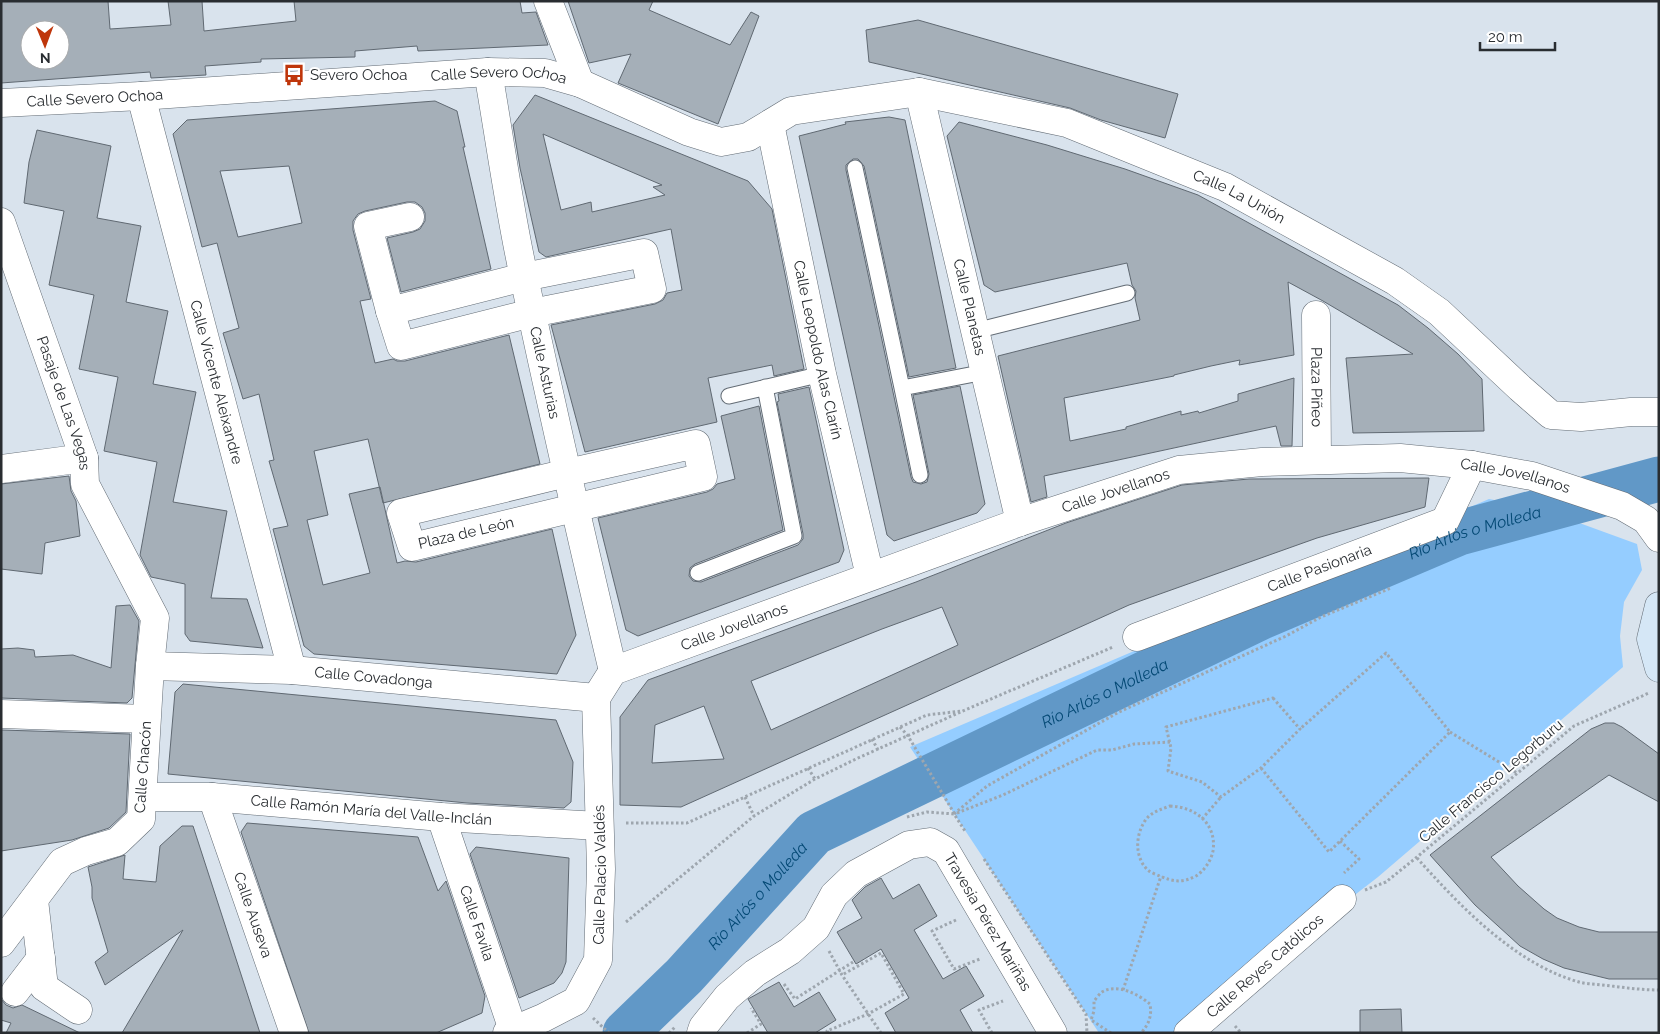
<svg xmlns="http://www.w3.org/2000/svg" width="1660" height="1034" font-family="Raleway,sans-serif">
<rect width="100%" height="100%" fill="#d9e3ed"/>
<!-- green -->
<path fill="#95cdff" d="M1489 499 1541 509 1637 544 1642 570 1624 602 1620 636 1623 667 1378 877 1176 1033H1099L910 747Z"/>
<g fill="none" stroke-linecap="round" stroke-linejoin="round">
<!-- river -->
<path stroke="#6198c7" stroke-width="45" id="s1" d="M625 1033 684 976 814 833 1264 616 1459 533 1659 479"/>
</g>
<!-- building -->
<path fill="#a5afb8" stroke="#606972" fill-rule="evenodd" d="M1 1H108L110 29 171 25 168 1H202L204 31 296 21 294 1H520L522 13 536 12 548 45 418 51 417 46 355 51V57L261 59V62L205 66 206 75 151 78 150 72 1 83ZM30 30H60V60H30Z
M568 1H653L649 10 730 45 751 12 759 16 718 124 618 83 631 54 589 63Z
M918 20 1178 94 1165 138 1101 120 1070 108 869 62 866 30Z
M535 95 748 181 772 209 804 369 774 376 772 365 708 378 717 422 585 452 551 325 655 304 663 300 667 293 682 290 671 229 546 257 539 252 520 168 513 125ZM543 134 662 185 653 187 665 195 592 212 591 202 561 210Z
M435 101 457 111 465 147H463L491 269 401 292 387 238 413 232 420 229 425 221V213L422 207 415 202H407L365 211 358 214 353 221V230L371 299 360 301 375 363 393 359 397 361H405L509 335 540 464 383 503 368 439 314 451 328 515 307 520 323 585 370 573 349 494 380 487 397 563 405 561 416 562 552 529 576 635 557 674 314 654 304 646 273 529 288 526 269 461 274 460 259 394 243 399 223 333 239 328 217 243 202 247 173 134 187 120ZM289 166 302 223 238 237 220 171Z
M889 117 905 120 956 368 909 377 864 166 858 159H853L846 165V170L911 477 913 482 921 484 927 482 929 474 913 395 960 386 985 504 977 513 894 541 887 535 799 136 846 124 845 122Z
M959 122 1047 145 1125 169 1198 195 1398 305 1428 328 1458 354 1482 379 1484 431 1353 433 1346 358 1413 354 1323 301 1288 282 1294 355 1239 365 1240 360 1211 366 1174 375V376L1064 398 1070 441 1126 429V427L1181 411V415L1198 411 1199 413 1238 401V394L1294 378 1292 446H1281L1276 426 1044 476 1047 497 1031 502 998 356 1140 320 1135 298 1136 291 1132 285 1127 263 995 292 984 285 947 136Z
M37 130 111 146 97 218 141 226 126 302 168 311 153 384 196 392 173 502 227 511 211 598 247 599 263 648 190 641 185 634V584L151 577 140 555 157 462 104 451 118 377 79 369 94 295 49 285 64 211 24 203 29 162Z
M809 387 844 550 839 562 638 636 626 630 598 518 707 492 713 489 717 484 735 479 721 416 759 406 783 530 695 564 690 568 689 576 693 581 701 582 798 545 803 539V534L777 402 779 401 778 394Z
M69 476 71 491 76 501 80 536 45 543 42 574 1 569V484Z
M1429 478 1425 507 1317 538 1129 605 681 807 620 805V717L648 680 916 582 1066 523 1182 485 1249 479ZM942 607 958 645 771 730 751 681 882 629ZM704 706 724 759 652 763 655 725Z
M130 605 139 621 132 698 127 703 1 698V649L18 648 34 650 35 657 73 655 111 668 116 606Z
M183 684 556 720 573 762 571 802 564 808 467 803 168 774 175 692Z
M1605 723H1614L1622 727 1659 754V802L1609 775 1491 857 1518 886 1544 909 1557 918 1579 927 1599 932H1659V979H1609L1564 968 1543 959 1520 946 1475 905 1430 855 1591 729Z
M1 730 130 734 126 812 109 828 72 840 1 851Z
M247 823 418 837 438 891 446 881 485 996 482 1013 436 1033H309L241 832Z
M182 826H193L260 1033H122L183 930 105 985 95 962 108 952 92 898V887L88 867 125 855 123 879 156 882 160 846Z
M476 847 569 858 566 962 562 973 554 983 519 998 470 854Z
M881 878 893 899 919 884 937 916 914 930 943 979 966 966 984 996 960 1010 973 1033H896L885 1013 909 998 881 949 856 964 837 932 862 918 852 900 865 887Z
M779 982 794 1007 819 992 836 1020 815 1033H768L748 999Z
M1 999 6 1005 13 1008 22 1005 80 1033H6L11 1023 1 1020Z
M1401 1009 1402 1033H1360V1010Z"/>
<g fill="none" stroke-linecap="round" stroke-linejoin="round">
<!-- lane casing -->
<g stroke="#636c75" stroke-width="17">
<path id="lane" d="M855 168 902 388 985 372
M975 331 1127 293
M902 388 920 475
M729 396 822 374
M698 573 794 536 765 387"/>
</g>
<!-- street casing -->
<g stroke="#636c75" stroke-width="29">
<g id="street">
<path d="M548 1 580 83"/>
<path id="s2" d="M488 72C500 140 509 209 524 277 552 409 582 540 613 671"/>
<path id="s3" d="M919 92 1020 522"/>
<path id="s4" d="M141 96 292 670"/>
<path id="s5" d="M1 103 141 96 488 72 545 73 580 83 689 132 721 142 748 137 791 111 919 92 1067 123 1225 187 1395 281 1439 312 1520 388 1551 415 1581 417 1631 412H1659"/>
<path id="s6" d="M770 124 822 374 870 576"/>
<path id="s7" d="M1 222 84 458 85 484 155 618 150 666 141 819 117 842 86 851 62 862 1 943"/>
<path d="M644 253 652 289 532 313 401 346 390 311 524 277Z"/>
<path d="M390 311 368 226 410 217"/>
<path id="s8" d="M1316 315 1317 460"/>
<path d="M696 444 703 477 412 547 401 513 567 473Z"/>
<path d="M1 469 84 458"/>
<path id="s9" d="M1137 637 1445 521 1472 465"/>
<path id="s10" d="M150 666 292 670 596 698"/>
<path id="s11" d="M596 698 613 671 1020 522 1179 470 1262 462 1400 458 1472 465 1532 476 1622 506 1646 520 1659 538"/>
<path d="M1 714 146 719"/>
<path id="s12" d="M143 797H212L441 817 599 826"/>
<path id="s13" d="M212 797 294 1033"/>
<path id="s14" d="M441 817 513 1030"/>
<path d="M34 900 44 987 78 1010"/>
<path d="M15 992 41 958"/>
<path id="s15" d="M507 1033 543 1018 576 1001 598 960 601 869 596 698"/>
<path id="s16" d="M701 1033 703 1027 727 997 755 973 790 951 816 928 834 895 856 874 909 845 930 842 946 851 1053 1033"/>
<path id="s17" d="M1188 1033 1342 899"/>
</g>
</g>
<!-- secondary casing -->
<g stroke="#636c75" stroke-width="29">
<path id="secondary" d="M1659 606 1651 639 1659 668"/>
</g>
<!-- path -->
<path stroke="#9ea6ae" stroke-width="3" stroke-dasharray="2.5 2.5" stroke-linecap="butt" d="M1273 698 1300 729 1261 768 1221 797 1202 782 1168 771 1171 748 1166 727Z
M900 727 908 736 954 813
M1450 732 1517 773
M872 739 878 750
M808 768 815 779
M1261 768 1329 852 1450 732 1386 653 1300 729
M745 797 754 816
M1170 806C1196 807 1217 824 1213 851 1211 861 1204 871 1196 876 1183 883 1173 882 1160 876 1157 875 1152 873 1149 871 1133 858 1135 830 1149 816 1155 811 1162 809 1170 806Z
M957 813 1003 795 1097 750H1112L1134 744 1170 742
M954 814 987 786 1119 712 1286 636 1321 617 1391 588
M907 817 927 812 954 814 965 831
M1202 819 1221 797
M626 823H687L927 715 962 711
M1340 841 1359 859 1344 873
M1417 858C1460 906 1515 964 1579 982 1586 984 1594 984 1602 985 1621 987 1640 990 1659 990
M984 859 1086 1014 1087 1033
M1365 890 1386 882 1417 857 1574 726 1649 693
M956 920 932 931 954 969 980 959
M626 922 754 816 815 779 858 758 965 710 1113 647
M829 951 842 975 881 1033
M784 984 795 999 853 962
M1123 990 1161 876
M593 1018 609 1033
M1235 1026 1241 1033
M669 1033 676 1026
M747 1033 761 1024 751 1008
M828 1033 827 1031 868 1014 904 994 881 953 842 975
M992 1033 979 1010 1003 1001
M1111 1033 1091 1020 1094 1011V1001C1096 999 1099 994 1102 992 1117 983 1138 994 1150 1004 1152 1016 1149 1024 1141 1033"/>
<!-- lane -->
<use href="#lane" stroke="#fff" stroke-width="15"/>
<!-- street -->
<use href="#street" stroke="#fff" stroke-width="28"/>
<!-- secondary -->
<use href="#secondary" stroke="#d5e7f6" stroke-width="28"/>
</g>
<!-- icons -->
<defs>
<g id="bus-bare" transform="scale(1.725)"><path d="M-5-6H5V4H4V6H2V4H-2V6H-4V4H-5ZM-3.5-4V0h7V-4ZM-3.5 1.2v1.5H-2V1.2ZM2 1.2v1.5H3.5V1.2Z" fill="#bf360b" stroke="#fff" stroke-width="2.5" paint-order="stroke"/></g>
</defs>
<g fill-rule="evenodd">
<use href="#bus-bare" x="294" y="75"/>
</g>
<g text-anchor="middle" stroke-width="4" stroke-linejoin="round" paint-order="stroke">
<!-- poi labels -->
<g font-size="15" fill="#292d31" stroke="#fff" text-anchor="start">
<text x="310" y="80">Severo Ochoa</text>
</g>
<!-- street labels -->
<g font-size="15" fill="#292d31" stroke="#fff">
<text dy="5" stroke="none"><textPath href="#s5" startOffset="499">Calle Severo Ochoa</textPath></text>
<text dy="5" stroke="none"><textPath href="#s5" startOffset="94">Calle Severo Ochoa</textPath></text>
<text dy="5" stroke="none"><textPath href="#s5" startOffset="1280">Calle La Unión</textPath></text>
<text dy="5" stroke="none"><textPath href="#s3" startOffset="221">Calle Planetas</textPath></text>
<text dy="5" stroke="none"><textPath href="#s6" startOffset="231">Calle Leopoldo Alas Clarín</textPath></text>
<text dy="5" stroke="none"><textPath href="#s2" startOffset="306">Calle Asturias</textPath></text>
<text dy="5" stroke="none"><textPath href="#s4" startOffset="296">Calle Vicente Aleixandre</textPath></text>
<text dy="5" stroke="none"><textPath href="#s8" startOffset="72">Plaza Piñeo</textPath></text>
<text dy="5" stroke="none"><textPath href="#s7" startOffset="192">Pasaje de Las Vegas</textPath></text>
<text dy="5" stroke="none"><textPath href="#s11" startOffset="971">Calle Jovellanos</textPath></text>
<text dy="5" stroke="none"><textPath href="#s11" startOffset="566">Calle Jovellanos</textPath></text>
<text transform="translate(466 533) rotate(-13)" y="5">Plaza de León</text>
<text dy="5" stroke="none"><textPath href="#s9" startOffset="195">Calle Pasionaria</textPath></text>
<text dy="5" stroke="none"><textPath href="#s11" startOffset="161">Calle Jovellanos</textPath></text>
<text dy="5" stroke="none"><textPath href="#s10" startOffset="224">Calle Covadonga</textPath></text>
<text transform="translate(143 767) rotate(-86)" y="5">Calle Chacón</text>
<text transform="translate(1491 781) rotate(-40)" y="5">Calle Francisco Legorburu</text>
<text dy="5" stroke="none"><textPath href="#s12" startOffset="229">Calle Ramón María del Valle-Inclán</textPath></text>
<text dy="5" stroke="none"><textPath href="#s15" startOffset="208">Calle Palacio Valdés</textPath></text>
<text dy="5" stroke="none"><textPath href="#s13" startOffset="125">Calle Auseva</textPath></text>
<text dy="5" stroke="none"><textPath href="#s16" startOffset="408">Travesía Pérez Mariñas</textPath></text>
<text dy="5" stroke="none"><textPath href="#s14" startOffset="112">Calle Favila</textPath></text>
<text dy="5" stroke="none"><textPath href="#s17" startOffset="102">Calle Reyes Católicos</textPath></text>
</g>
<!-- water labels -->
<g font-size="16" font-style="italic" fill="#044975" stroke="#fff">
<text dy="6" stroke="none"><textPath href="#s1" startOffset="1002">Río Arlós o Molleda</textPath></text>
<text dy="6" stroke="none"><textPath href="#s1" startOffset="598">Río Arlós o Molleda</textPath></text>
<text dy="6" stroke="none"><textPath href="#s1" startOffset="191">Río Arlós o Molleda</textPath></text>
</g>
</g>
<!-- border -->
<rect width="1660" height="1034" fill="none" stroke="#292d31" stroke-width="5"/>
<!-- north arrow -->
<g transform="translate(45 45) rotate(179)"><circle r="24" fill="#ffffff" stroke="#a9abad"/>
<path d="M0-4L9 19L0 12L-9 19Z" fill="#bf360b"/>
<text y="-8" font-size="14" font-weight="bold" text-anchor="middle" fill="#292d31">N</text>
</g>
<!-- scale -->
<path d="M1480 42v8h75v-8" fill="none" stroke="#292d31" stroke-width="2.5"/>
<text x="1488" y="42" font-size="15" fill="#292d31" stroke="#ffffff" stroke-width="4" paint-order="stroke">20 m</text>
</svg>
